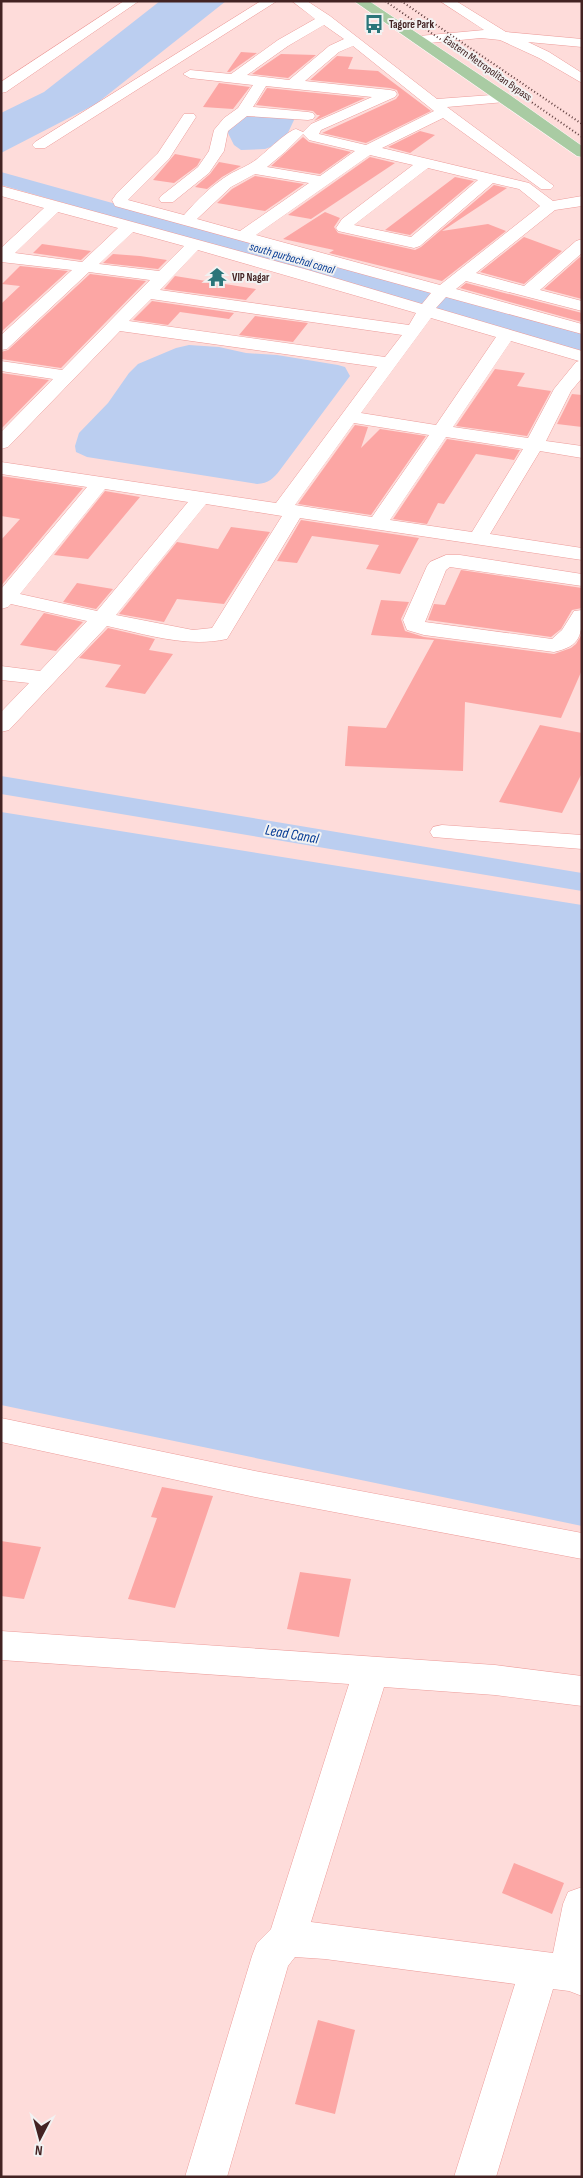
<svg xmlns="http://www.w3.org/2000/svg" width="583" height="2178" font-family="'Sofia Sans Condensed',sans-serif">
<rect width="100%" height="100%" fill="#fedcda"/>
<!-- water -->
<path fill="#bbcef0" d="M160 1H226L96 104 1 153V113L44 92Z
M243 113 292 117 294 120 286 137 276 145 265 149 241 150 234 145 228 133 229 127Z
M1 172 582 334V351L1 185Z
M189 345 219 347 246 353 277 355 338 365 345 367 350 376 280 470C273 479 269 483 257 484L87 457 76 452 75 446 79 433 108 403 129 373 138 364 176 348Z
M1 812 582 905V1526L1 1405Z"/>
<g fill="none" stroke-linecap="round" stroke-linejoin="round">
<!-- canal -->
<path fill="#bbcef0" fill-rule="evenodd" d="M1 776 582 873V891L1 794Z"/>
</g>
<!-- building -->
<path fill="#fca6a4" d="M241 52 257 53 230 72H227Z
M281 54 316 55 288 78 252 74Z
M337 56 353 57 348 69 378 71 431 111 366 143 322 133 396 99 399 95 397 90 390 88 310 80Z
M219 83 250 87 233 109 203 107Z
M267 88 365 98 314 121 320 115H317L313 111 256 105Z
M420 131 435 135 410 153 388 147Z
M303 137 309 142 351 152 320 174 271 166Z
M175 154 201 159 197 166 174 183 153 180Z
M370 157 395 163 311 219 288 215Z
M219 162 241 166 222 177 207 189 195 187 210 174Z
M255 176 304 184 265 211 217 203 232 189Z
M455 177 474 181 410 235 385 230Z
M494 185 507 188 442 231 488 224 506 231 442 281 329 253 334 250 283 239 325 212 340 218 334 227 338 233 415 250 421 247Z
M524 237 562 251 524 284 480 272Z
M42 244 91 251 81 260 33 253Z
M113 254 140 256 167 260 158 269 103 263Z
M580 257 582 258V299L544 289Z
M20 266 68 271 1 332V304L20 286 2 284Z
M90 274 146 281 61 368 1 359V352L8 350Z
M175 276 256 289 246 300 164 289Z
M466 283 582 313V322L460 288Z
M152 301 234 313 229 319 180 312 168 325 133 320Z
M255 316 308 323 293 342 239 335Z
M495 369 525 373 517 386 551 391 527 436 456 426Z
M1 373 49 380 1 429Z
M572 394 582 395V427L557 424Z
M355 425 368 427 361 448 380 429 426 436 371 515 298 504Z
M447 439 520 450 514 460 476 454 444 504 438 503 427 524 393 519Z
M1 476 83 488 1 586V540L20 519 1 516Z
M105 491 140 497 88 559 54 555Z
M301 520 419 538 400 574 366 569 379 545 312 536 297 563 277 561Z
M231 527 270 532 224 604 177 599 164 622 119 614 177 542 218 549Z
M461 570 582 588V608L572 610 561 629 551 637 428 620 434 604 445 605Z
M77 583 113 589 96 609 63 602Z
M381 600 409 602 401 619 405 631 424 637 554 654 571 648 576 644 582 634V670L561 718 465 702 463 771 345 766 348 726 386 728 434 640 371 635Z
M44 613 83 622 56 651 20 645Z
M108 628 155 639 149 650 173 654 145 694 105 687 121 665 79 658Z
M540 725 582 733V773L562 813 499 802Z
M162 1487 213 1496 175 1608 128 1599 157 1518 151 1517Z
M1 1541 41 1547 24 1599 1 1596Z
M300 1572 351 1579 339 1637 287 1629Z
M514 1863 564 1883 552 1914 502 1893Z
M318 2020 355 2030 335 2114 295 2104Z"/>
<g fill="none" stroke-linecap="round" stroke-linejoin="round">
<!-- minor casing -->
<g stroke="#ed9c9a" stroke-width="1">
<path id="minor" d="M124 1H139L6 92 1 93V82Z
M261 1H277L45 148H35L32 145 35 142Z
M292 1H307L330 16 437 99 505 94 510 95 512 98 510 101 505 102 447 107 554 186 551 189H541L443 118 382 148 529 183 553 201 582 196V206L555 210 476 273 524 286 576 241 582 239V253L540 290 582 301V311L466 281 456 289 582 324V334L446 297 436 308 582 351V378L571 391 546 441 582 446V458L540 451 490 534 582 548V560L300 518 227 639C187 648 145 634 107 626L9 730 1 732V712L29 683 1 680V666L40 671 87 621 11 604 8 607 1 609V589L87 487 1 474V462L276 503 377 367 120 331 8 447 1 449V432L53 379 1 371V361L62 370 150 280 89 272 7 349 1 350V335L72 270 1 262V248L44 208 1 196V186L308 270 422 304 431 293 115 206 112 200 117 193 158 153 184 114H194L196 117 169 159 128 200 184 215C197 200 212 185 230 174 239 169 248 166 257 159 266 152 287 131 296 129L303 132 311 124 372 97 266 86 253 107 308 112 313 113 315 116 313 119 308 120 247 116 228 131 224 151 209 173 173 202H161L159 199 161 196 198 167 209 151 214 130 224 118 238 108 253 85 190 78 183 74 190 70 231 74 278 40 315 19ZM324 25 344 39 329 46 289 80 247 75 288 46ZM353 46 429 107 434 111 366 145 319 134 321 130 395 97 397 94 395 91 390 90 305 81 339 52ZM303 134 309 140 355 151 320 176 267 167 285 152ZM370 155 413 165 342 219 336 228 338 231 414 248 420 246 493 183 519 189 540 206 440 285 256 235ZM428 168 478 180 411 237 354 225ZM255 174 309 183 240 231 197 219 231 187ZM58 212 118 228 82 262 15 253ZM133 232 184 246 159 271 99 264ZM198 250 416 313 409 325 160 290ZM151 299 402 335 385 357 129 321ZM431 318 496 337 436 425 361 413ZM511 341 579 361 576 362 554 389 528 438 453 427ZM354 423 429 435 372 517 295 505ZM446 437 523 449 472 532 390 520ZM105 489 188 502 97 611 20 594ZM206 504 282 516 212 628 193 630 116 615Z
M440 1H456L506 32 582 39V47L528 42 549 52 582 73V83L539 58 500 40 481 38 419 44 414 43 412 40 414 37 419 36 484 30Z
M446 555H460L582 574V586L450 567 446 570 425 622 552 639 562 630 574 611 582 610C582 635 581 646 554 652L424 635 407 630 403 620 427 566 430 562Z
M442 825 582 835V849L433 837 430 832 433 827Z
M1 1418 255 1471 582 1533V1559L255 1497 1 1442Z
M1 1631 495 1665 582 1676V1706L495 1695 384 1687 311 1922 553 1953 563 1904 568 1892 582 1887V1996L569 1991 553 1989 496 2177H454L515 1984 325 1959 295 1957 288 1966 227 2177H185L252 1956 257 1943 271 1929 349 1684 1 1660Z"/>
</g>
<!-- major casing -->
<g stroke="#fff" stroke-width="1">
<path id="major" d="M354 1H369L510 95 582 146V157L577 156Z"/>
</g>
<!-- minor -->
<use href="#minor" fill="#fff" fill-rule="evenodd"/>
<!-- major -->
<use href="#major" fill="#a9cba3" fill-rule="evenodd"/>
<!-- rail -->
<path stroke="#5f3f3f" stroke-width="2" stroke-dasharray="1 2.5" stroke-linecap="butt" d="M385 1 582 137
M401 1 582 124"/>
</g>
<!-- icons -->
<defs>
<g id="bus-bare" transform="scale(1.5)"><path d="M-5-6H5V4H4V6H2V4H-2V6H-4V4H-5ZM-3.5-4V0h7V-4ZM-3.5 1.2v1.5H-2V1.2ZM2 1.2v1.5H3.5V1.2Z" fill="#2b7579" stroke="#f2f2f2" stroke-width="2.5" paint-order="stroke"/></g>
<g id="temple-bare" transform="scale(1.5)"><path d="M0-6L5-2H3V0L6.5 2.5H4V6H1.5V3h-3V6H-4V2.5H-6.5L-3 0V-2H-5Z" fill="#2b7579" stroke="#f2f2f2" stroke-width="2.5" paint-order="stroke"/></g>
</defs>
<g fill-rule="evenodd">
<use href="#bus-bare" x="374" y="24"/>
<use href="#temple-bare" x="217" y="277"/>
</g>
<g text-anchor="middle" stroke-width="4" stroke-linejoin="round" paint-order="stroke">
<!-- far-poi labels -->
<g font-size="11" font-weight="bold" fill="#432323" stroke="#f2f2f2" text-anchor="start">
<text x="389" y="28">Tagore Park</text>
<text x="232" y="281">VIP Nagar</text>
</g>
<!-- far-street labels -->
<g font-size="11" fill="#432323" stroke="#f2f2f2">
<text transform="translate(488 68) rotate(35)" y="4">Eastern Metropolitan Bypass</text>
</g>
<!-- far-water labels -->
<g font-size="12" font-style="italic" fill="#023994" stroke="#f2f2f2">
<text transform="translate(292 258) rotate(16)" y="4">south purbachal canal</text>
</g>
<!-- water labels -->
<g font-size="15" font-style="italic" fill="#023994" stroke="#f2f2f2">
<text transform="translate(292 834) rotate(10)" y="5">Lead Canal</text>
</g>
</g>
<!-- border -->
<rect width="583" height="2178" fill="none" stroke="#432323" stroke-width="5"/>
<!-- north arrow -->
<g transform="translate(40 2138) rotate(186)" stroke="#f2f2f2" stroke-width="4" paint-order="stroke">
<path d="M0-4L9 19L0 12L-9 19Z" fill="#432323"/>
<text y="-8" font-size="14" font-weight="bold" text-anchor="middle" fill="#432323">N</text>
</g>
</svg>
